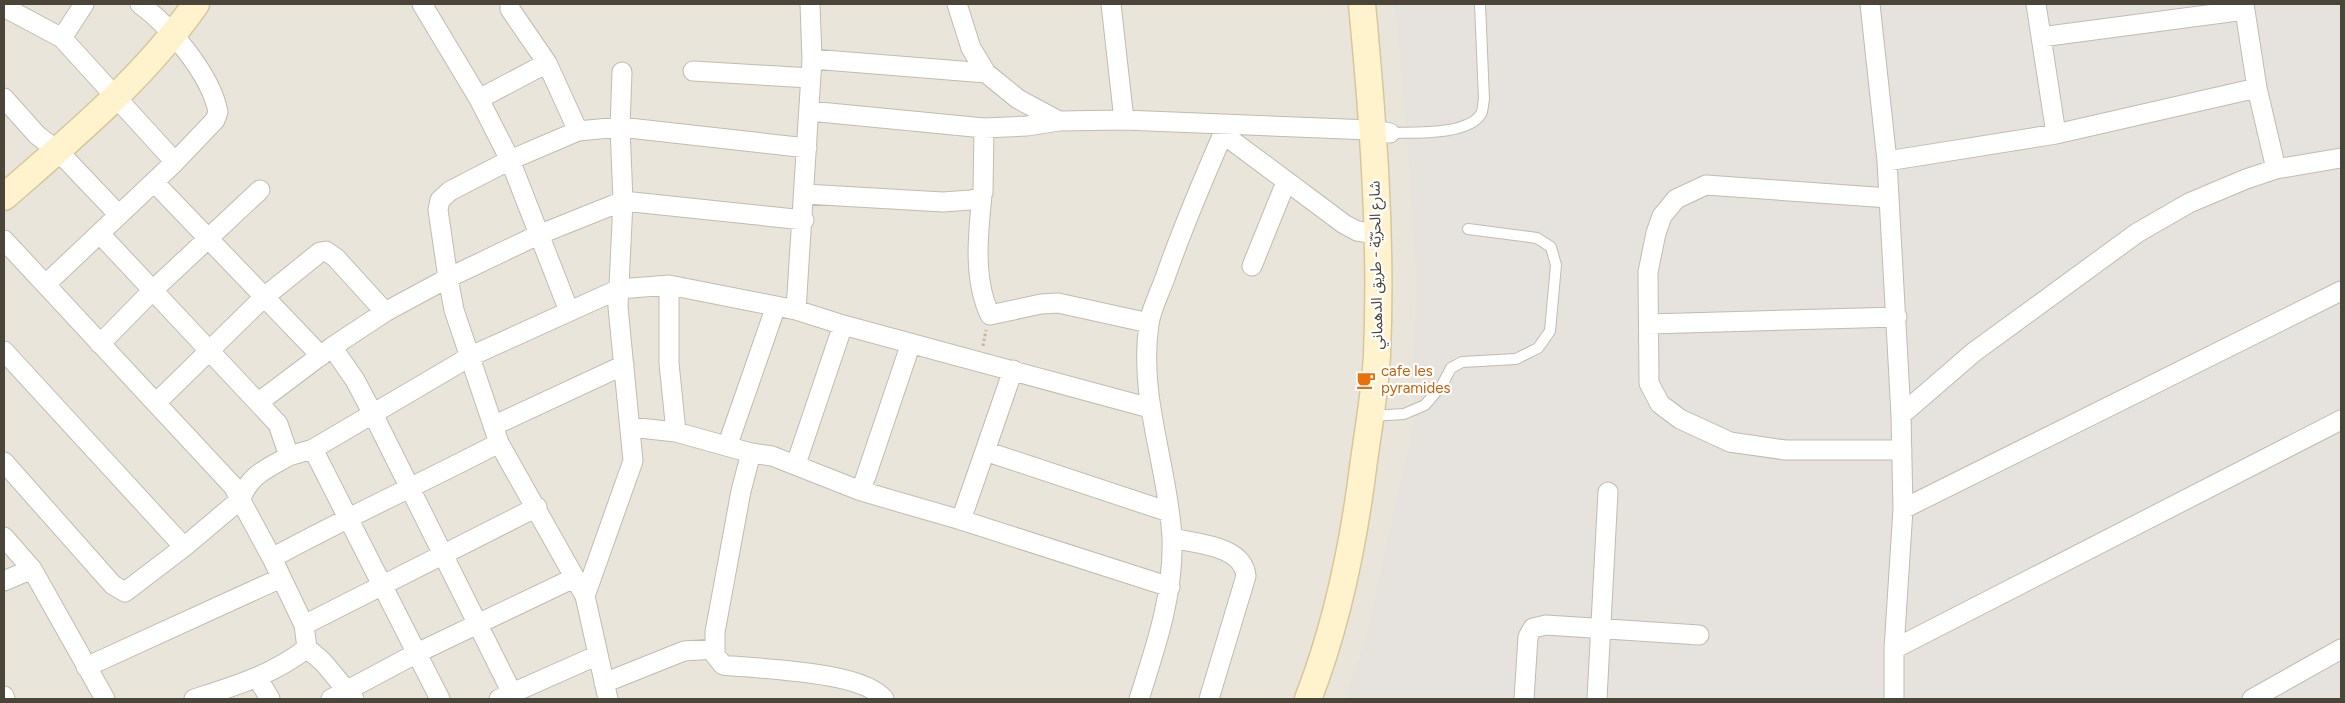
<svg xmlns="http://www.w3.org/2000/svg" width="2345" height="703" font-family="Figtree,'Noto Sans Arabic',sans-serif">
<rect width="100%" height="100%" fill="#f6f3ec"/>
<!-- residential -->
<path fill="#eae5da" d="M4 4H2341V699H4Z"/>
<!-- industrial -->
<path fill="#e6e2dd" d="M1395 4H2341V699H1345L1366 637 1412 431 1416 278 1408 147Z"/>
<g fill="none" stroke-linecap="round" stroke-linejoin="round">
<!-- lane casing -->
<g stroke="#c2bbae" stroke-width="12">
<path id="lane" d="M1390 133C1412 132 1467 136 1481 114 1483 111 1483 103 1484 99L1480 4
M1372 416 1404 414 1425 405 1442 385 1451 368 1462 362 1516 359 1538 348 1550 331 1556 265 1551 247 1537 238 1468 229"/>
</g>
<!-- street casing -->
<g stroke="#c2bbae" stroke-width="21">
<path id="street" d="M422 4 479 99 510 160 569 311
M510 4V9L547 63 578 131
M957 4 971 48 986 73 1018 99 1059 121 1124 120 1371 130 1390 133
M1111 4 1124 120
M1870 4 1887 161 1901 415 1903 509 1894 649V699
M2036 4 2056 134
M2244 4 2257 88 2276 169
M4 7 62 38 175 162
M2041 37 2245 10
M62 38 84 4
M812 59 986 73
M693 71 810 78
M4 98 37 135 58 151 118 214
M479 99 547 63
M809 111 984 128
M1223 134 1344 224 1357 231 1377 234
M1887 161 2056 134 2257 88
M154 182 321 356
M805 194 943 202 971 200 981 197 983 192 984 128 1027 126 1059 121
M982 195C978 234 973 280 990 315L1041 304 1058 303 1149 323
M1889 198 1706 185 1676 199 1662 216 1656 233 1648 272 1649 383 1660 404 1680 419 1730 442 1785 450H1902
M804 220 623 201 538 235 448 278 438 210 440 200 450 191 510 160 578 131 620 127 807 148
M4 240 233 486 272 558 304 625 307 648C273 675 234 686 194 699
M1252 266 1286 182
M46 284 175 162 215 120 218 112C211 75 170 26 140 4
M669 285V363L676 432
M796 310 812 59 810 4
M1649 324 1897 317
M100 344 152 291 260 190
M332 347 355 380 373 414 515 699
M4 351 184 547
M1013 370 985 451 1169 512
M157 402 263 298 320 252 326 251 336 258 385 312
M259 402 332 347 385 312 448 278 454 310 499 443 585 596 608 699
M1901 415 1974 352 2137 233 2189 203 2246 179 2276 169 2341 158
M493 426 624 365
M630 427 676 432 751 453 772 456 861 491 961 520 1170 587
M728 444 776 306
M313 449 440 699
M751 453 741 491 715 632V655L723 665C759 669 863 671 884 699
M289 456 313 449 471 356 619 289 669 285 796 310 843 325 1150 408
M4 462 113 585 125 592 184 547 241 499C249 475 268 468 289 456L278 424 100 234
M796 464 843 325
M861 491 911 343
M1903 509 2341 291
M961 520 985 451
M4 537 32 569 105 699
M1172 538C1196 544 1243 545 1246 576L1209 699
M272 558C347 517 424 482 499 443
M4 581 32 569
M585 596 633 461 618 307 623 201 620 127 622 72
M304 625 537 507
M307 648 323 662 354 699
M1894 649 2341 420
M86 667 281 578
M258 679 270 699
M604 683 684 651 715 649
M4 696 5 699
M331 699 417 653 574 578
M499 699 598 655
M1139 699C1156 646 1174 594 1172 537 1168 466 1138 397 1149 324 1151 309 1160 292 1165 278 1182 229 1202 182 1223 134L1220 124
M1524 699 1528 637 1533 628 1546 625 1699 635
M1597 699 1608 492
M2252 699 2341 649"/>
</g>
<!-- secondary casing -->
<g stroke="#d6c79b" stroke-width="29">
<path id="secondary" d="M4 197C73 137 143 79 196 4
M1308 699C1337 625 1353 547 1363 468 1368 430 1375 393 1377 355 1382 238 1373 120 1362 4"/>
</g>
<!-- path -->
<path stroke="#c4b79f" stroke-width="3" stroke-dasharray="2.5 2.5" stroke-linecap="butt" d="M983 346 986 330"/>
<!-- lane -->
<use href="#lane" stroke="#fff" stroke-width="10"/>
<!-- street -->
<use href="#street" stroke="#fff" stroke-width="19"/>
<!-- secondary -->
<use href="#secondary" stroke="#fff3cd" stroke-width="26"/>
</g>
<!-- icons -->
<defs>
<g id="cafe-bare" transform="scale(1.5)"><path d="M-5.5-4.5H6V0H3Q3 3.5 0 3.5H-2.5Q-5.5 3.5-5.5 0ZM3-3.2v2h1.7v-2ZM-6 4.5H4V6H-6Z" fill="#e8710a" stroke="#fff" stroke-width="2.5" paint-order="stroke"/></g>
</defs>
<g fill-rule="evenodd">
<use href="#cafe-bare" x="1366" y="380"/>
</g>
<g text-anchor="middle" stroke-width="4.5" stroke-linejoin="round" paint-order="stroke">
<!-- street labels -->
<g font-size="15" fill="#4b4439" stroke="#fff">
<text transform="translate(1376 265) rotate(-91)" y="5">شارع الحرّيّة - طريق الدهماني</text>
</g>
<!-- food labels -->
<g font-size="15" fill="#c56008" stroke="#fff" text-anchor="start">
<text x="1381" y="376">cafe les<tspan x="1381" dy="17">pyramides</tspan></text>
</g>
</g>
<!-- border -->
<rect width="2345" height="703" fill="none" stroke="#4b4439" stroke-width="10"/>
</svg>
